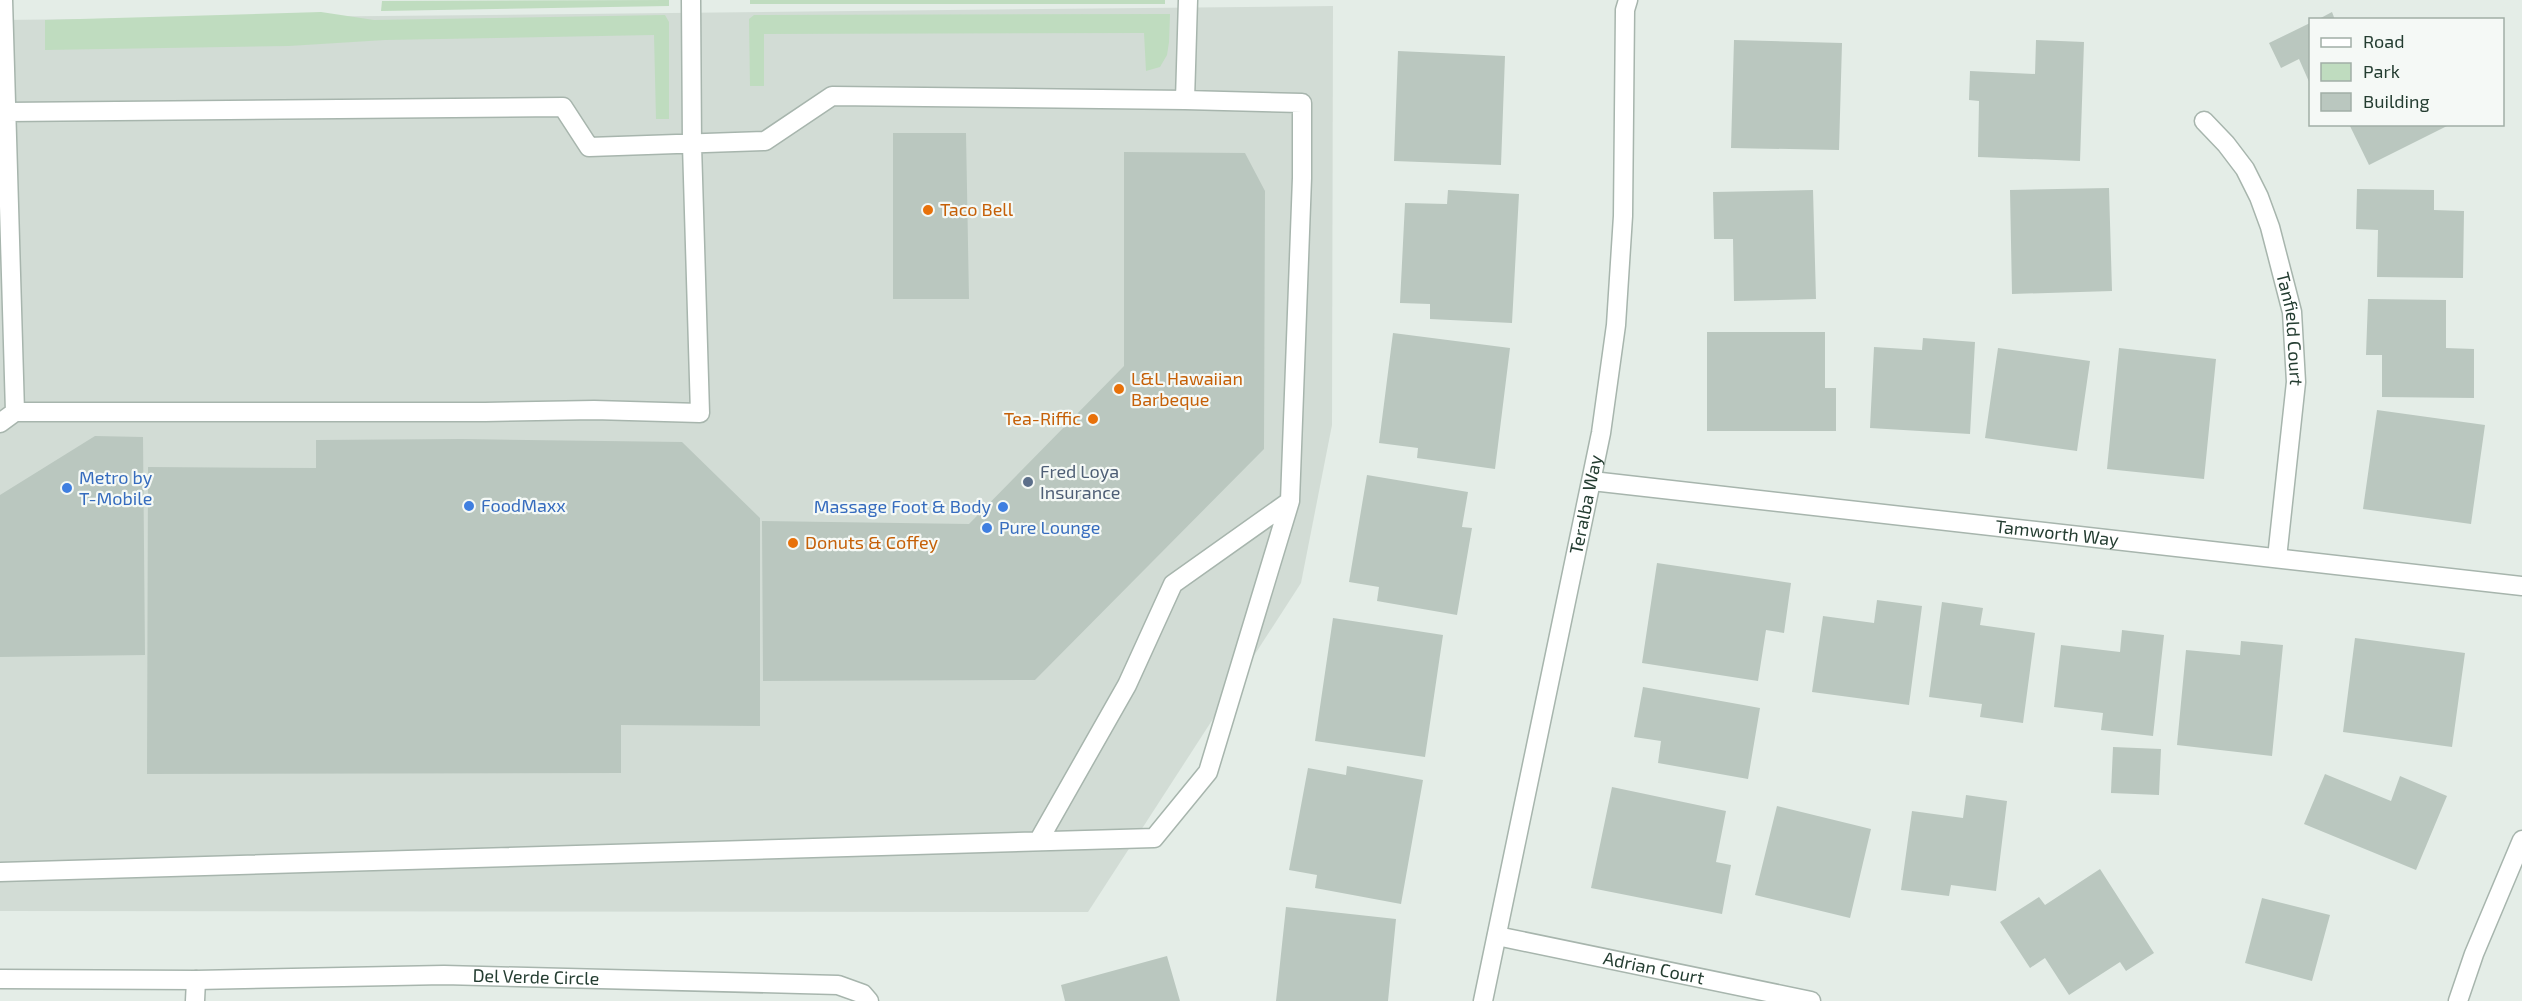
<svg xmlns="http://www.w3.org/2000/svg" width="2522" height="1001" font-family="'Exo 2',sans-serif">
<rect width="100%" height="100%" fill="#e4ede7"/>
<!-- built -->
<path fill="#d2dcd5" d="M1333 6 1332 425 1301 583 1088 912 0 911V20Z"/>
<!-- green -->
<path fill="#bfdcbf" d="M669 0V6L381 11 382 1Z
M750 0H1165V4H750Z
M321 12 374 20 665 15 669 22V119H656L654 35 385 40 289 46 45 50V20Z
M1170 14 1169 42 1167 55 1160 67 1146 71 1144 33 764 34V86H750L749 19 754 15Z"/>
<!-- building -->
<path fill="#bac7bf" d="M2332 12 2335 20H2317Z
M2310 23V84L2299 59 2281 68 2269 43Z
M1734 40 1842 43 1839 150 1731 148Z
M2036 40 2084 42 2080 161 1978 157 1979 101 1969 100 1970 71 2035 74Z
M1398 51 1505 56 1501 165 1394 161Z
M2349 124H2451L2369 165Z
M893 133H966L969 299H893Z
M1124 152 1245 153 1265 191 1264 449 1035 680 763 681 762 521 969 524 1124 366Z
M2109 188 2112 291 2012 294 2010 190Z
M2357 189 2434 190V210L2464 211 2463 278 2377 277 2378 230 2356 229Z
M1448 190 1519 194 1512 323 1430 319V304L1400 303 1405 203 1447 204Z
M1813 190 1816 299 1734 301 1733 239H1714L1713 192Z
M2368 299 2446 300V348L2474 349V398L2382 397V355H2366Z
M1707 332H1825V388H1836V431H1707Z
M1393 333 1510 348 1495 469 1417 458 1418 448 1379 443Z
M1923 338 1975 342 1970 434 1870 428 1874 347 1922 350Z
M1998 348 2090 361 2077 451 1985 438Z
M2119 348 2216 359 2204 479 2107 469Z
M2377 410 2485 425 2471 524 2363 509Z
M95 436 143 437 145 655 0 657V495Z
M462 439 682 442 760 518V726L621 725V773L147 774 148 467 316 468V440Z
M1367 475 1468 492 1462 527 1472 528 1457 615 1377 601 1379 587 1349 582Z
M1657 563 1791 583 1784 633 1766 630 1758 681 1642 663Z
M1877 600 1922 606 1909 705 1812 692 1823 616 1874 623Z
M1942 602 1983 608 1980 625 2035 633 2023 723 1980 717 1982 704 1929 697Z
M1333 618 1443 635 1425 757 1315 741Z
M2122 630 2164 635 2153 736 2101 730 2103 713 2054 707 2061 645 2120 652Z
M2355 638 2465 653 2452 747 2343 732Z
M2241 641 2283 645 2272 756 2177 745 2186 650 2240 655Z
M1643 687 1760 708 1748 779 1658 763 1661 741 1634 737Z
M2113 747 2161 749 2159 795 2111 793Z
M1347 766 1423 780 1401 904 1315 888 1317 875 1289 870 1308 768 1346 775Z
M2325 774 2391 801 2400 776 2447 796 2416 870 2304 824Z
M1612 787 1726 811 1716 862 1731 865 1722 914 1591 888Z
M1966 795 2007 801 1996 891 1951 885 1949 896 1901 890 1912 811 1963 818Z
M1777 806 1871 829 1850 918 1755 895Z
M2100 869 2154 953 2126 971 2120 962 2069 995 2045 958 2030 968 2000 922 2039 897 2045 905Z
M2262 898 2330 915 2312 981 2245 963Z
M1286 907 1396 919 1388 1001H1276Z
M1167 956 1180 1001H1065L1061 985Z"/>
<g fill="none" stroke-linecap="round" stroke-linejoin="round">
<!-- service casing -->
<g stroke="#a7b5ad" stroke-width="21">
<path id="service" d="M3 0 15 412
M6 112 563 107 589 147 765 141 832 96 1185 100 1188 0
M0 423 15 412H485L594 410 700 413 692 145 691 0
M1039 840 1127 685 1173 584 1290 501 1302 178V103L1185 100
M0 872 1154 838 1208 772 1290 501"/>
</g>
<!-- minor casing -->
<g stroke="#a7b5ad" stroke-width="21">
<g id="minor">
<path id="s1" d="M2204 121 2226 144 2245 169 2259 197 2270 227 2292 312 2296 382 2277 558"/>
<path id="s2" d="M1592 481 2522 586"/>
<path id="s3" d="M1497 936 1811 1001"/>
<path id="s4" d="M0 979 196 980 444 975 838 985 863 994 869 1001"/>
<path d="M195 1001 196 980"/>
<path id="s5" d="M1483 1001 1601 433 1616 325 1623 216 1625 10 1628 0"/>
<path d="M2458 1001 2474 954 2522 840"/>
</g>
</g>
<!-- service -->
<use href="#service" stroke="#fff" stroke-width="18"/>
<!-- minor -->
<use href="#minor" stroke="#fff" stroke-width="18"/>
</g>
<!-- markers -->
<g fill="#e8710a" stroke="#f5f9f6" stroke-width="2">
<circle cx="928" cy="210" r="6"/>
<circle cx="1119" cy="389" r="6"/>
<circle cx="1093" cy="419" r="6"/>
<circle cx="793" cy="543" r="6"/>
</g>
<circle fill="#5c6f8a" stroke="#f5f9f6" stroke-width="2" cx="1028" cy="482" r="6"/>
<g fill="#3f7fe0" stroke="#f5f9f6" stroke-width="2">
<circle cx="67" cy="488" r="6"/>
<circle cx="469" cy="506" r="6"/>
<circle cx="1003" cy="507" r="6"/>
<circle cx="987" cy="528" r="6"/>
</g>
<g text-anchor="middle" stroke-width="4.5" stroke-linejoin="round" paint-order="stroke">
<!-- food labels -->
<g font-size="18" fill="#c56008" stroke="#f5f9f6" text-anchor="start">
<text x="940" y="216">Taco Bell</text>
<text x="1131" y="385">L&amp;L Hawaiian<tspan x="1131" dy="21">Barbeque</tspan></text>
<text x="1081" y="425" text-anchor="end">Tea-Riffic</text>
<text x="805" y="549">Donuts &amp; Coffey</text>
</g>
<!-- street labels -->
<g font-size="18" fill="#243d31" stroke="#f5f9f6">
<text dy="6" stroke="none"><textPath href="#s1" startOffset="231">Tanfield Court</textPath></text>
<text dy="6" stroke="none"><textPath href="#s5" startOffset="507">Teralba Way</textPath></text>
<text dy="6" stroke="none"><textPath href="#s2" startOffset="468">Tamworth Way</textPath></text>
<text dy="6" stroke="none"><textPath href="#s3" startOffset="160">Adrian Court</textPath></text>
<text dy="6" stroke="none"><textPath href="#s4" startOffset="536">Del Verde Circle</textPath></text>
</g>
<!-- service labels -->
<g font-size="18" fill="#4e5e75" stroke="#f5f9f6" text-anchor="start">
<text x="1040" y="478">Fred Loya<tspan x="1040" dy="21">Insurance</tspan></text>
</g>
<!-- shop labels -->
<g font-size="18" fill="#366cbe" stroke="#f5f9f6" text-anchor="start">
<text x="79" y="484">Metro by<tspan x="79" dy="21">T-Mobile</tspan></text>
<text x="481" y="512">FoodMaxx</text>
<text x="991" y="513" text-anchor="end">Massage Foot &amp; Body</text>
<text x="999" y="534">Pure Lounge</text>
</g>
</g>
<!-- legend -->
<rect x="2309" y="18" width="195" height="108" fill="#f5f9f6" stroke="#a1aea7" stroke-width="1.5"/>
<rect x="2321" y="38" width="30" height="9" fill="#ffffff" stroke="#a1aea7" stroke-width="1.5"/>
<text x="2363" y="48" font-size="18" fill="#243d31">Road</text>
<rect x="2321" y="63" width="30" height="18" fill="#bfdcbf" stroke="#a1aea7" stroke-width="1.5"/>
<text x="2363" y="78" font-size="18" fill="#243d31">Park</text>
<rect x="2321" y="93" width="30" height="18" fill="#bac7bf" stroke="#a1aea7" stroke-width="1.5"/>
<text x="2363" y="108" font-size="18" fill="#243d31">Building</text>
</svg>
